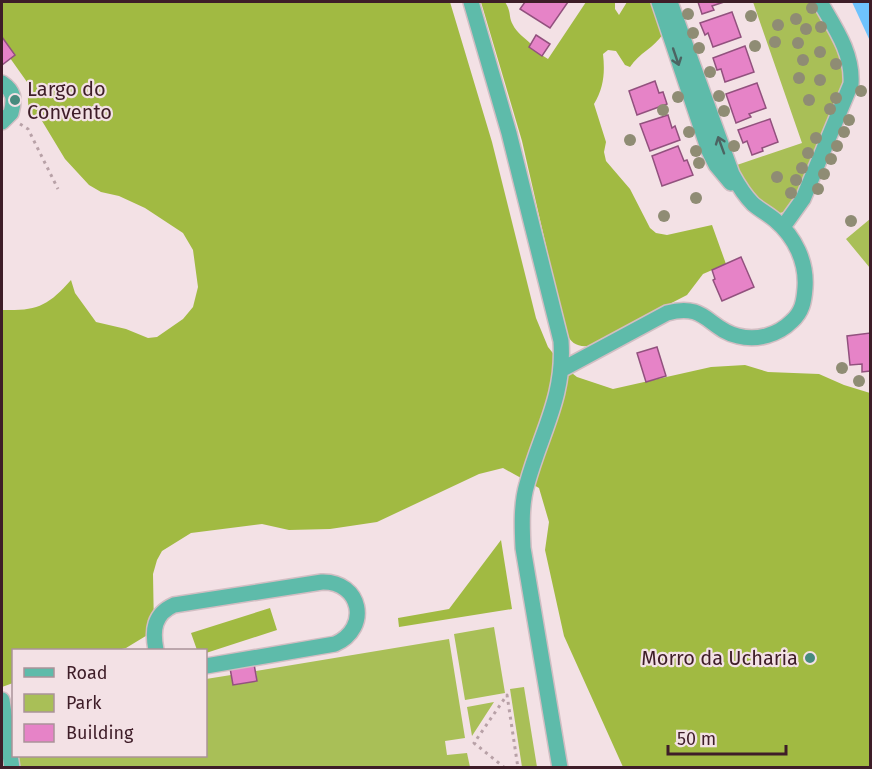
<svg xmlns="http://www.w3.org/2000/svg" width="872" height="769" font-family="'Fira Sans',sans-serif">
<rect width="100%" height="100%" fill="#f3e1e5"/>
<!-- green -->
<path fill="#a9bf57" d="M753 2H817L842 52 847 75 797 199C791 206 787 214 776 213L751 194 734 166 802 143Z
M870 219V268L846 239Z
M494 627 505 693 465 700 454 634Z
M449 639 465 738 445 741 447 755 467 753 470 767 20 768 18 756H206V679L231 675 233 685 257 681 256 671Z
M524 687 537 767H522L510 689Z
M494 702 472 736 467 707Z"/>
<!-- forest -->
<path fill="#a1ba42" d="M2 2H450L492 142 536 318 548 347 564 367 577 377 613 389 711 367 745 365 768 372 819 374 844 385 870 393V767H623L564 636 545 550 549 522 539 488 503 468 479 474 377 522 330 529 289 530 262 524 191 533 162 551 157 560 153 574 154 631 126 648 117 650H14L13 683 2 687V310C37 311 48 306 71 280L75 293 96 322 126 329 148 338 157 337 183 319 193 307 198 287 193 250 183 233 145 208 119 196 101 192 89 185 65 159 39 116 29 119 27 82 10 58 15 55 2 37Z
M481 2H505C512 13 508 16 513 25 516 32 525 38 531 44L529 47 548 59 586 2H615V9L619 15 627 2H654L663 34C654 48 639 53 630 67L625 65 616 51 608 50 603 54C605 72 604 88 594 104L606 142 604 152 606 161 630 189 650 228 656 233 667 235 712 225 726 264 703 274 687 295 588 346C577 347 571 343 566 333L522 141Z
M501 540 512 609 399 627 398 618 449 609Z
M270 608 277 630 206 653V650H197L191 633Z"/>
<!-- water -->
<path fill="#6ec3fd" d="M852 2H870V41Z"/>
<!-- building -->
<path fill="#e683c7" stroke="#92517e" stroke-width="1.5" d="M525 2H568L550 28 520 9Z
M698 2H724L712 6 714 10 702 14Z
M732 12 741 37 713 47 708 33 705 35 700 23Z
M536 35 550 44 542 56 529 47Z
M2 37 15 55 2 65Z
M745 46 754 72 725 82 721 69 717 70 713 58Z
M655 81 659 93 663 92 667 104 637 115 629 91Z
M757 83 766 108 749 114 751 117 736 123 726 94Z
M668 115 672 128 675 126 680 140 650 151 640 124Z
M770 119 778 142 762 148 763 151 752 155 747 141 743 143 738 130Z
M678 146 684 161 687 160 693 175 662 186 652 156Z
M741 257 754 287 722 301 713 280 715 279 712 270Z
M870 333V371L862 372V364L850 365 847 336Z
M657 347 666 376 646 382 637 353Z
M254 664 257 681 233 685 230 668Z"/>
<g fill="none" stroke-linecap="round" stroke-linejoin="round">
<!-- minor casing -->
<g stroke="#d2bec3" stroke-width="18">
<path id="minor" d="M471 2 509 133 561 341C565 397 541 432 527 484 521 504 522 527 523 548L560 768
M659 2 709 151 716 165 731 183
M2 83C14 91 15 99 11 113L2 122
M783 227 803 199 851 84C853 53 835 28 820 2
M561 370 667 313C706 302 708 329 738 336 757 341 778 335 792 321 802 312 804 302 805 288 807 262 795 237 775 220 768 214 760 210 753 204 744 195 738 185 732 174L670 2
M156 650C152 630 154 614 174 605L322 582C361 581 371 628 335 644L206 666
M2 700 12 768"/>
</g>
<!-- path -->
<path stroke="#b8a1a7" stroke-width="3" stroke-dasharray="3 4.5" stroke-linecap="butt" d="M20 124 28 129 58 189
M505 768 474 743 507 695 518 768"/>
<!-- minor -->
<use href="#minor" stroke="#5ebbaa" stroke-width="15"/>
</g>
<!-- trees -->
<g fill="#8f8c74">
<circle cx="812" cy="8" r="6"/>
<circle cx="688" cy="14" r="6"/>
<circle cx="751" cy="16" r="6"/>
<circle cx="796" cy="19" r="6"/>
<circle cx="778" cy="25" r="6"/>
<circle cx="821" cy="27" r="6"/>
<circle cx="806" cy="29" r="6"/>
<circle cx="693" cy="33" r="6"/>
<circle cx="775" cy="42" r="6"/>
<circle cx="798" cy="43" r="6"/>
<circle cx="755" cy="46" r="6"/>
<circle cx="699" cy="48" r="6"/>
<circle cx="820" cy="52" r="6"/>
<circle cx="803" cy="60" r="6"/>
<circle cx="836" cy="64" r="6"/>
<circle cx="710" cy="72" r="6"/>
<circle cx="799" cy="78" r="6"/>
<circle cx="820" cy="80" r="6"/>
<circle cx="861" cy="91" r="6"/>
<circle cx="719" cy="96" r="6"/>
<circle cx="678" cy="97" r="6"/>
<circle cx="836" cy="98" r="6"/>
<circle cx="809" cy="100" r="6"/>
<circle cx="830" cy="109" r="6"/>
<circle cx="663" cy="110" r="6"/>
<circle cx="724" cy="111" r="6"/>
<circle cx="849" cy="120" r="6"/>
<circle cx="689" cy="132" r="6"/>
<circle cx="844" cy="132" r="6"/>
<circle cx="816" cy="138" r="6"/>
<circle cx="630" cy="140" r="6"/>
<circle cx="734" cy="146" r="6"/>
<circle cx="837" cy="146" r="6"/>
<circle cx="696" cy="151" r="6"/>
<circle cx="808" cy="153" r="6"/>
<circle cx="831" cy="159" r="6"/>
<circle cx="699" cy="163" r="6"/>
<circle cx="802" cy="168" r="6"/>
<circle cx="824" cy="174" r="6"/>
<circle cx="777" cy="177" r="6"/>
<circle cx="796" cy="180" r="6"/>
<circle cx="818" cy="189" r="6"/>
<circle cx="791" cy="193" r="6"/>
<circle cx="696" cy="198" r="6"/>
<circle cx="664" cy="216" r="6"/>
<circle cx="851" cy="221" r="6"/>
<circle cx="842" cy="368" r="6"/>
<circle cx="859" cy="381" r="6"/>
</g>
<!-- one-way arrows -->
<defs><path id="oneway-shaft" d="M-6 0H5M1.5-3L5.5 0L1.5 3" fill="none" stroke-width="1.6" stroke-linecap="round" stroke-linejoin="round" transform="scale(1.5)"/></defs>
<g stroke="#4c6462">
<use href="#oneway-shaft" transform="translate(676 57) rotate(71)"/>
<use href="#oneway-shaft" transform="translate(721 145) rotate(-110)"/>
</g>
<!-- markers -->
<g fill="#478b7e" stroke="#f3e1e5" stroke-width="2">
<circle cx="15" cy="100" r="6"/>
<circle cx="810" cy="658" r="6"/>
</g>
<g text-anchor="middle" stroke-width="4.5" stroke-linejoin="round" paint-order="stroke">
<!-- poi labels -->
<g font-size="20" fill="#3e1d28" stroke="#f3e1e5" text-anchor="start">
<text x="27" y="96">Largo do<tspan x="27" dy="23">Convento</tspan></text>
<text x="798" y="665" text-anchor="end">Morro da Ucharia</text>
</g>
</g>
<!-- border -->
<rect width="872" height="769" fill="none" stroke="#3e1d28" stroke-width="6"/>
<!-- legend -->
<rect x="12" y="649" width="195" height="108" fill="#f3e1e5" stroke="#ab9399" stroke-width="1.5"/>
<rect x="24" y="668" width="30" height="9" fill="#5ebbaa" stroke="#ab9399" stroke-width="1.5"/>
<text x="66" y="679" font-size="18" fill="#3e1d28">Road</text>
<rect x="24" y="694" width="30" height="18" fill="#a9bf57" stroke="#ab9399" stroke-width="1.5"/>
<text x="66" y="709" font-size="18" fill="#3e1d28">Park</text>
<rect x="24" y="724" width="30" height="18" fill="#e683c7" stroke="#ab9399" stroke-width="1.5"/>
<text x="66" y="739" font-size="18" fill="#3e1d28">Building</text>
<!-- scale -->
<path d="M668 745v9h118v-9" fill="none" stroke="#3e1d28" stroke-width="3"/>
<text x="677" y="745" font-size="18" fill="#3e1d28" stroke="#f3e1e5" stroke-width="4.5" paint-order="stroke">50 m</text>
</svg>
